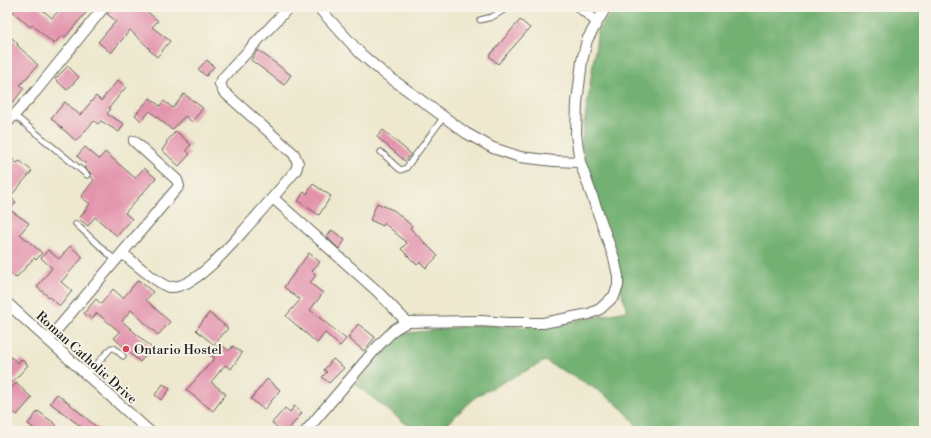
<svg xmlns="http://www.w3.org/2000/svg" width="931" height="438" font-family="'Libre Bodoni',serif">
<rect width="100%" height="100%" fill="#f7f3e8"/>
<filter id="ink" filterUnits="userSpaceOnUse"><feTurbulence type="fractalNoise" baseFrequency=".025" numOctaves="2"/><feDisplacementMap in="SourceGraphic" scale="8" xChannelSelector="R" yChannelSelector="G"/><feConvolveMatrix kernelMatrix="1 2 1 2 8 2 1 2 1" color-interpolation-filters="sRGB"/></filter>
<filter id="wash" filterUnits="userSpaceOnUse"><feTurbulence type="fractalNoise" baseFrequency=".012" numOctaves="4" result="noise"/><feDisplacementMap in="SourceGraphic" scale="16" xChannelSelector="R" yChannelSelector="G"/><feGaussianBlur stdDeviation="0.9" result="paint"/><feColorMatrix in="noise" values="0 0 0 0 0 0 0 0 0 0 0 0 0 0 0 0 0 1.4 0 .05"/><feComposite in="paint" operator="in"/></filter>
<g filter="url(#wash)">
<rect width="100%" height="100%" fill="#ede8ce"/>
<!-- forest -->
<path fill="#73b172" stroke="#486647" d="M616 7H924V431H640C621 398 578 379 545 361L478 395 439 431H415L355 384 400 334 477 325 539 327 627 311 581 146 598 30Z"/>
<g id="blocks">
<!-- building -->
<path fill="#e394ad" d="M8 7H39L52 18 62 7H91L65 37 62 35 54 44 32 25 30 27Z
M113 7H142L158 21 152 27 170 41 157 57 149 50 150 49 130 30 111 53 98 42 116 21 107 14Z
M520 20 530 28 498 64 489 56Z
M7 33 18 44 17 45 38 65 20 85 24 88 11 105 7 101V97L10 93 7 91Z
M258 50 291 75 284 85 251 60Z
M207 60 214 67 206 76 198 69Z
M68 66 79 77 67 90 55 79Z
M118 80 126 87 109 108 111 109 107 114 124 124 119 132 101 121 98 124 94 121 76 141 51 118 65 102 80 115 96 96 101 101Z
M184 94 203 108 192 122 185 116 172 130 150 111 141 121 135 115 150 98 160 106 164 101 173 108Z
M383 130 411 154 405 161 377 137Z
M176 131 191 145 186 150 190 154 179 166 162 150 167 143 166 142Z
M85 147 99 159 105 152 135 178 144 168 156 178 125 213 132 219 117 236 95 217 88 226 79 219 90 204 81 197 94 180 91 177 90 172 84 168 87 165 77 156Z
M7 154 17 163 20 161 32 171 10 197 16 202 10 210 29 223 20 234 42 253 36 260 34 258 16 278 7 270Z
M313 184 331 196 319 215 298 201 304 192 307 194Z
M377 203 395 211 412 226 410 228 438 256 426 268 420 262 417 265 401 249 407 243 384 223 383 226 370 220Z
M332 230 345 240 339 249 327 237Z
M70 246 83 257 61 282 72 291 60 306 37 287 52 268 41 258 48 250 59 259Z
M309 253 320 262 312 271 316 275 310 283 323 293 310 310 346 339 340 346 325 333 317 343 286 316 300 300 284 287Z
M138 280 153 292 146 300 170 322 158 335 131 310 122 321 152 348 140 362 114 338 120 332 97 313 92 319 84 313 96 299 101 304 113 289 123 298Z
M209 313 228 328 214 345 196 330Z
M358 324 375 337 364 351 348 338Z
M219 343 229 351 233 346 242 353 231 369 225 365 211 382 226 394 213 411 186 390 215 358 210 355Z
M7 354 18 363 21 359 28 365 12 383 7 378Z
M333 359 344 368 329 383 322 377 327 372 324 370Z
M267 379 280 390 264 410 251 399Z
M16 383 32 398 17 415 7 407V393Z
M163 384 170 389 161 400 155 395Z
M57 394 71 405 101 431H87L50 403Z
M294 406 302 413 287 431H282L272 423 285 408 290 412Z
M38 411 54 423 62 431H37L28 424Z"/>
</g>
</g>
<g filter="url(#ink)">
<use href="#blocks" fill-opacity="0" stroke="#65635a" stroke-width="1"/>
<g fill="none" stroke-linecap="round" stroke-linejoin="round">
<!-- lane casing -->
<g stroke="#65635a" stroke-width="7">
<path id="lane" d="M480 20 492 17 509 7
M14 115 87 175
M381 152 397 167 401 170 406 168 443 118
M76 224 115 260
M87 375 111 348H114L123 356"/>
</g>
<!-- street casing -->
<g stroke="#65635a" stroke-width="12">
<path id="street" d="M318 7 361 54 381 71 466 133 493 148 520 157 554 161 580 162
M579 7 597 22
M7 123 35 92 104 7
M273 198 377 291 407 322
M122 253C131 260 159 285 169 287 197 290 237 237 254 219 268 203 282 187 296 170L298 163 294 154 223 91 220 84 223 78 289 7
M7 303 149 431
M48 340 179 186 177 180 134 141
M306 431 378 346 395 329 407 322 482 321 507 323H543L589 314 600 309 614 296 618 286V276L614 258 580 162 576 134 577 103 582 61 587 40 606 7"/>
</g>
<!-- lane -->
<use href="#lane" stroke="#fff" stroke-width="5"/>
<!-- street -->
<use href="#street" stroke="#fff" stroke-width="10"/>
</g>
</g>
<!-- markers -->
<circle fill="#d1495b" stroke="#f7f3e8" stroke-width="1.5" cx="126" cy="349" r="4"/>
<g text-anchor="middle" stroke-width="4" stroke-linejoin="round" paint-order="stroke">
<!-- poi labels -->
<g font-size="13" fill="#1c1c1c" stroke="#f7f3e8" text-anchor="start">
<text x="134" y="354">Ontario Hostel</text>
</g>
<!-- street labels -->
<g font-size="13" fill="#1c1c1c" stroke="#f7f3e8">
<text transform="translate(87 357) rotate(42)" y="5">Roman Catholic Drive</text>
</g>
</g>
<!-- margin -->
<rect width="931" height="438" fill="none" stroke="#f7f3e8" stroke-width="24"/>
</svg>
